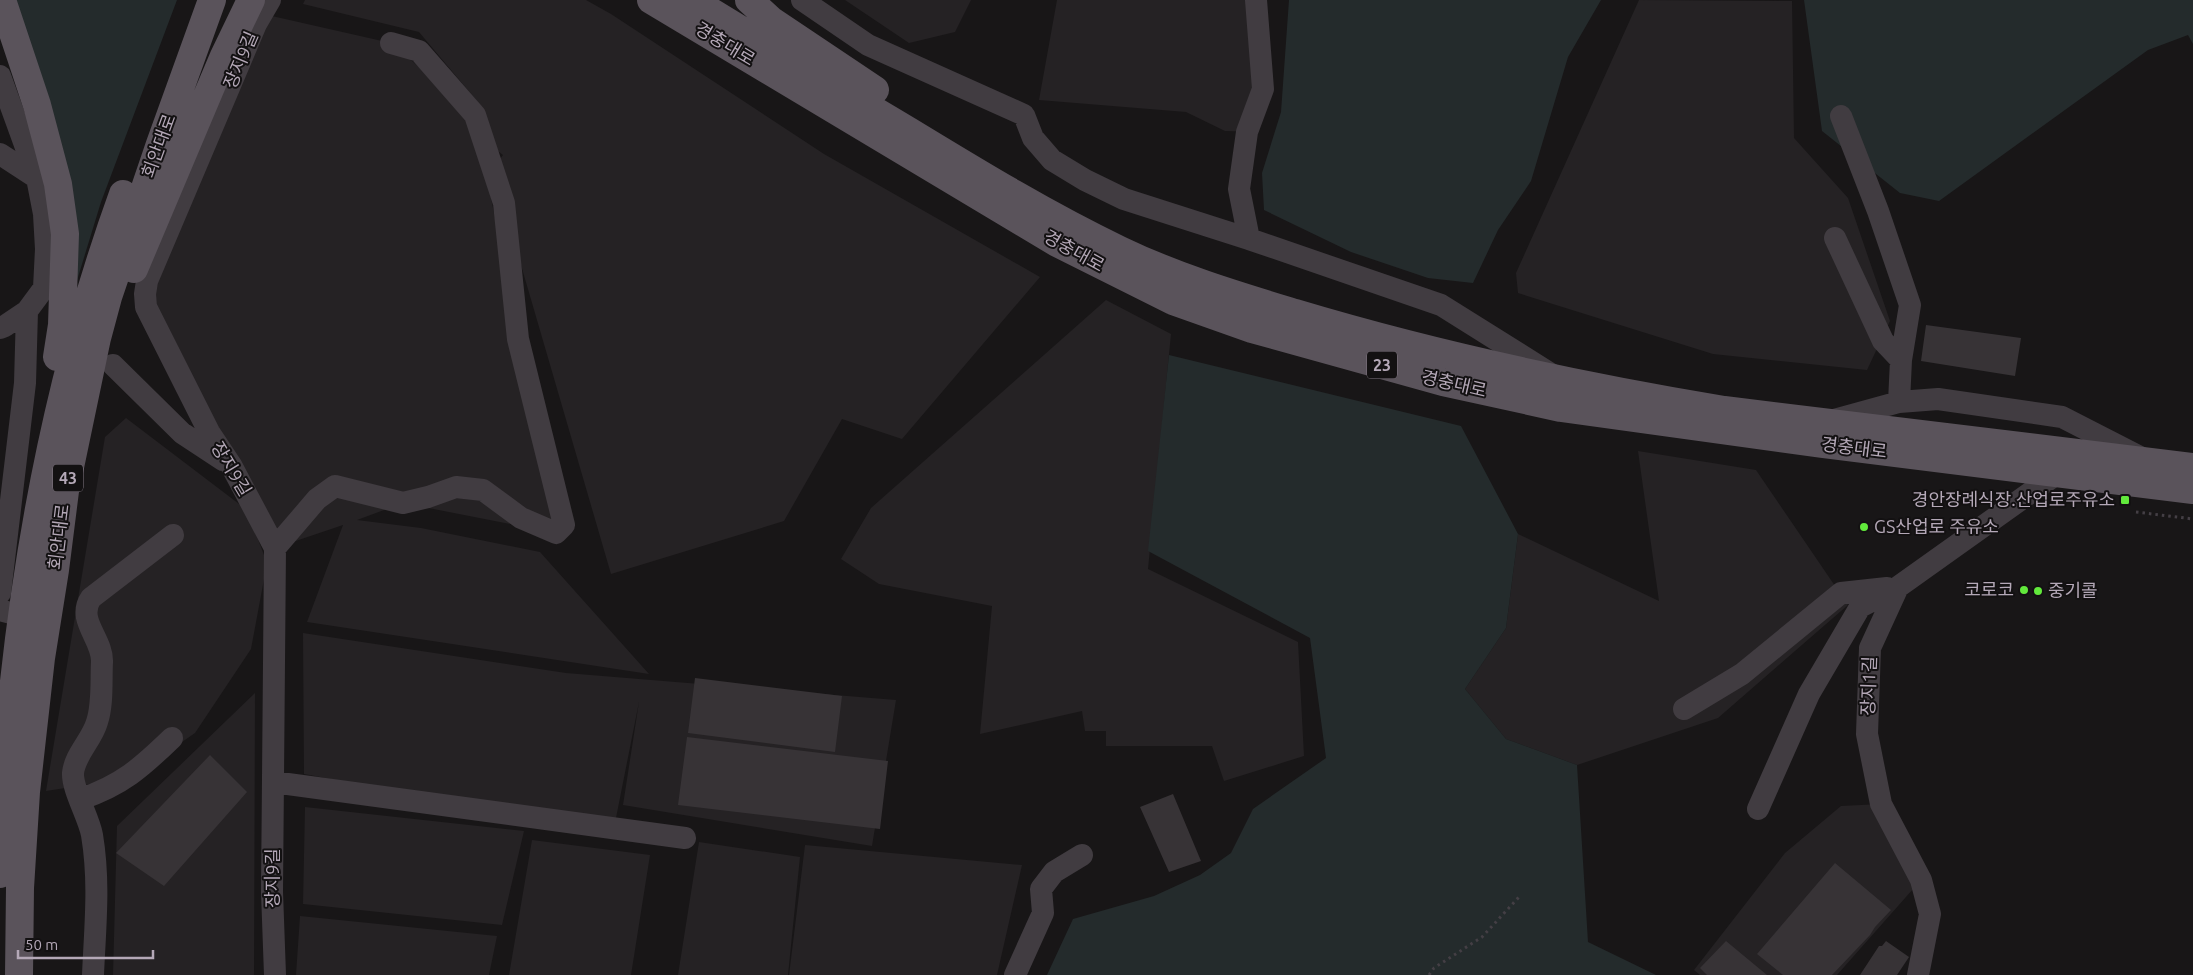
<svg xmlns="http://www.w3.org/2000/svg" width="2193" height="975" font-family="Ubuntu,'Noto Sans KR',sans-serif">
<rect width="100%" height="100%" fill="#181617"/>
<!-- built -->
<path fill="#252224" d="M305 0H586L611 14 824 154 1040 277 902 439 842 419 784 521 611 574 493 169 503 155 495 149 477 101 419 32 303 4Z
M845 0H971L955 32 909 43Z
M1057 0H1267L1259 132 1225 131 1186 112 1039 100Z
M1639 0 1792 1 1794 138 1848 198 1890 321 1867 370 1713 354 1518 293 1516 273Z
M263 14 391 43 475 115 556 533 403 503 357 520 421 528 540 552 649 674 307 622 343 525 275 548 148 288Z
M1106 300 1171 334 1148 569 1298 642 1304 756 1224 781 1212 746H1106V731H1085L1082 711 980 734 992 606 879 584 841 559 871 508Z
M126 418 247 510 267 563 251 649 195 733 130 778 46 791 105 437Z
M1638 451 1756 470 1848 605 1718 718 1577 765 1506 739 1465 689 1506 628 1518 534 1659 601Z
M303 633 566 673 896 700 872 846 623 805 639 702 615 823 432 798 304 774Z
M255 693 254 975H113L117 826Z
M1881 804 1921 880 1837 975H1700L1694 970 1785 853 1841 806Z
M305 807 524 831 502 925 303 904Z
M532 840 650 855 631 975H509Z
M699 842 800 857 788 975H678Z
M805 845 1022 865 997 975H789Z
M300 916 497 936 489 975H296Z"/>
<!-- green -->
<path fill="#242b2c" d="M8 0H177L101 202 75 287Z
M1289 0H1601L1568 57 1531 181 1498 230 1473 283 1428 278 1351 252 1264 210 1262 173 1281 112Z
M1804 0H2193V44L2188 35 2148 50 1939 201 1900 193 1822 131Z
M1169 355 1461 426 1518 534 1506 628 1465 689 1506 739 1577 765 1588 942 1656 975H1047L1073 919 1154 896 1200 875 1231 853 1253 809 1326 758 1310 638 1148 551Z"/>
<!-- building -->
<path fill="#373336" d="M1926 325 2021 338 2015 376 1921 361Z
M695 678 842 696 835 752 688 733Z
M687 737 888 761 880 829 678 805Z
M210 755 247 792 164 886 116 853Z
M1173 794 1201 861 1169 872 1140 807Z
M1835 863 1891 910 1875 927 1870 935 1832 975H1783L1757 954Z
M1726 941 1767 975H1707L1700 968Z
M1886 941 1909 957 1897 975H1860L1879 946H1882Z"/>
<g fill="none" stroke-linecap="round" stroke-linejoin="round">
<!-- path -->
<path stroke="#443f45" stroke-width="3" stroke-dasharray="2.5 4" stroke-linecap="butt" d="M2136 512 2193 519
M1429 975 1434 968 1482 937 1519 897"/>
<!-- minor -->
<path stroke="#413c41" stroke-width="22" d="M270 0 256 24 147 281 145 294 146 307 209 432 231 465 275 548 272 892 275 975
M802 0 868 45 1024 115 1033 138 1052 160 1085 180 1124 199 1249 239
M1256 0 1263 89 1247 132 1239 189 1249 239 1441 305 1551 374
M0 76 37 178 44 214 46 249 44 288 27 311 5 326 0 328
M1841 116 1878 211 1910 305 1901 360
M0 154 37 178
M1835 238 1883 341 1901 360 1899 402
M113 365 182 433 223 460
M1830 421 1899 402 1938 399 2062 417 2142 458
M275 548 317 499 335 486 403 503 428 497 456 487 483 490 521 518 556 533 564 525 518 339 504 203 475 115 419 51 391 43
M0 593 25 383 27 311
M0 610 22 616
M1684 709 1742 674 1841 593 1887 588
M273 782 685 838
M81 799C122 785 141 768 172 738
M1758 809 1809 694 1860 607 1898 587
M93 975C95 927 100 883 92 835 89 818 72 789 73 773 75 754 92 740 97 722 103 704 101 681 102 662 103 639 76 620 91 598L173 535
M1015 975 1043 913 1041 889 1054 872 1082 855
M1918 975 1930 914 1921 880 1881 804 1867 734 1870 648 1898 587 2058 473"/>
<!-- major -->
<path stroke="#5a535b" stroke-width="28" d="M2 0 37 105 58 184 65 234 62 325 57 357
M651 0 1057 243 1173 301 1252 329 1443 382 1561 408 1822 444 2193 490
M692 0C764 44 836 88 909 131 978 173 1047 215 1120 250 1176 277 1236 295 1295 313 1435 355 1580 386 1724 410L2193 467
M749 0 772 21 875 90
M134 269 224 56 251 0
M0 874C9 643 44 412 123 194
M19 975 20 888 26 792 41 658 55 570 65 491 97 338 108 297 160 144 212 0"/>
</g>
<!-- markers -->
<g fill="#62e93c" stroke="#131112" stroke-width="2">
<rect x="2120" y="495" width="10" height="10" rx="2.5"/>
<circle cx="1864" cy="527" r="5"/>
<circle cx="2024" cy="590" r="5"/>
<circle cx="2038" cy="591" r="5"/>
</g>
<g text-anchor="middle" stroke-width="4" stroke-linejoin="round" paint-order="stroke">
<!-- shield labels -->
<g fill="#131112" stroke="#847b86" stroke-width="1">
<rect x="1367" y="351.5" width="30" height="27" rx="4"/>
<rect x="53" y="464.5" width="30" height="27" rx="4"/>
</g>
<g font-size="16" font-weight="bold" fill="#b4a8b7">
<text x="1382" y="371">23</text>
<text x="68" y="484">43</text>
</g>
<!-- street labels -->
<g font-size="18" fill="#b4a8b7" stroke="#131112">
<text transform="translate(725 44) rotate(31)" y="6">경충대로</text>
<text transform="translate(241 60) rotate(-67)" y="6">장지9길</text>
<text transform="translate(159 146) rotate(-70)" y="6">회안대로</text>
<text transform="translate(1074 251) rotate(29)" y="6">경충대로</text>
<text transform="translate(1454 384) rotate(13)" y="6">경충대로</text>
<text transform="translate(1854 448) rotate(7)" y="6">경충대로</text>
<text transform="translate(231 469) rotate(59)" y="6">장지9길</text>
<text transform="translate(59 537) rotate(-83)" y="6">회안대로</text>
<text transform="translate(1869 686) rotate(-88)" y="6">장지1길</text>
<text transform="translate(273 878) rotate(-90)" y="6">장지9길</text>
</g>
<!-- poi labels -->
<g font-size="18" fill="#b4a8b7" stroke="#131112" text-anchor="end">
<text x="2115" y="506">경안장례식장.산업로주유소</text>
<text x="1874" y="533" text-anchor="start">GS산업로 주유소</text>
<text x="2014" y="596">코로코</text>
<text x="2048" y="597" text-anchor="start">중기콜</text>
</g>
</g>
<!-- scale -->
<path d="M18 950v8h135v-8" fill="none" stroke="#b4a8b7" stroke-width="2.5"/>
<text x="25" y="950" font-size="15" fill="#b4a8b7" stroke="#131112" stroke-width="4" paint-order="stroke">50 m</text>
</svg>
